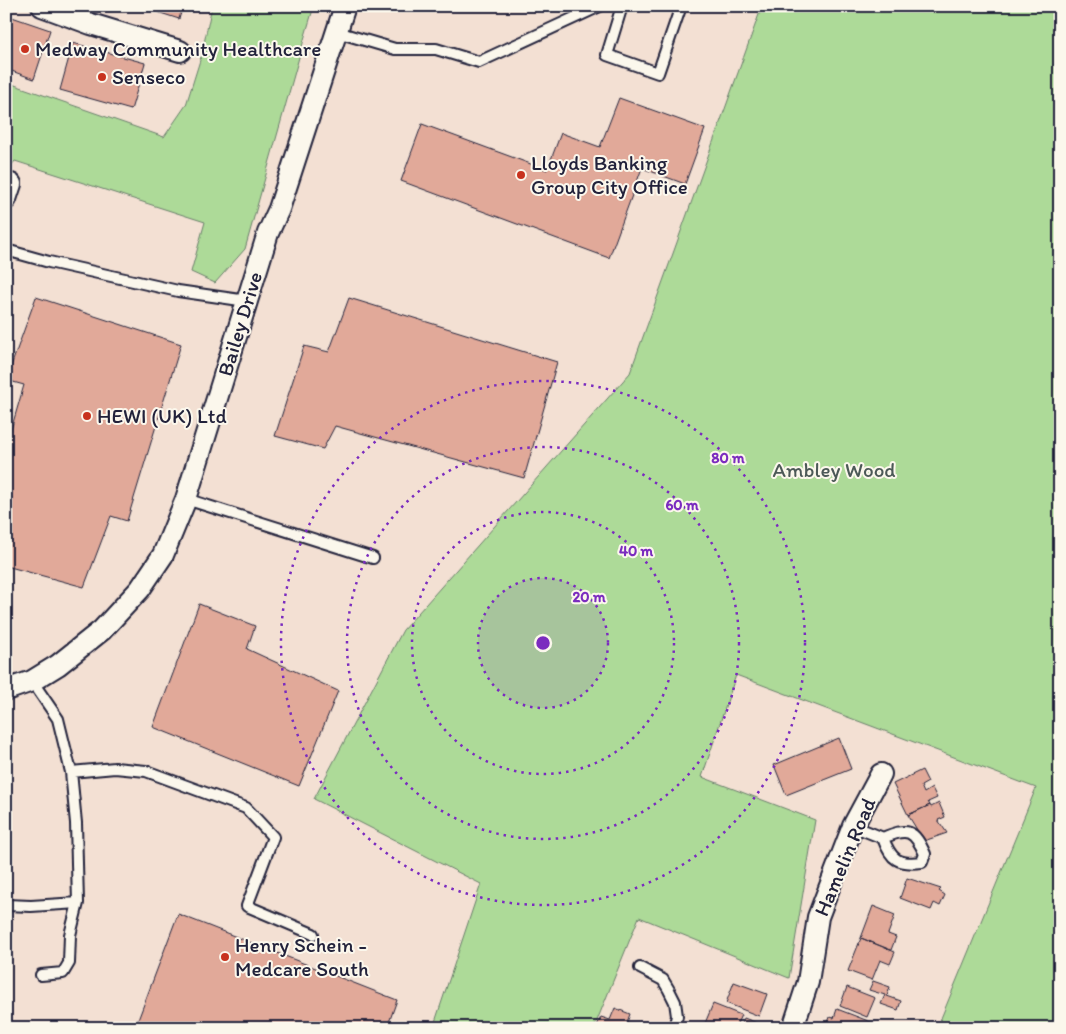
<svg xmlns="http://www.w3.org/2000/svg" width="1066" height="1034" font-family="Itim,sans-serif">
<rect width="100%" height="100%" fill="#f3e0d3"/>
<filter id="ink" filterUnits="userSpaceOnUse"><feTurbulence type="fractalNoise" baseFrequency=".02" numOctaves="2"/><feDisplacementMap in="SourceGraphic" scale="10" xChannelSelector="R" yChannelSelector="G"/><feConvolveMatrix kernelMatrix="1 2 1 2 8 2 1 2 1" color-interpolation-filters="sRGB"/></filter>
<g filter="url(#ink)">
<!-- green -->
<path fill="#adda98" stroke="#687e6a" d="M212 6H314L305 36 245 249 215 283 191 272 205 222 15 161 6 172V82L164 137 186 105 201 57Z
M762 6H1060V1028H937L1036 788 736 675 702 777 815 820 789 978 639 917 594 1028H433L481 884 314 799 403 630 630 373Z"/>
<!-- building -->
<path fill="#e1a999" stroke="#22223b" d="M139 6H183L179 19Z
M6 15 50 30 34 79 6 69Z
M73 43 145 63 131 110 60 90Z
M619 98 705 129 685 184 642 168 609 258 401 181 422 124 547 170 561 133 600 147Z
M36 297 181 344 127 521 111 516 84 587 6 566V447L24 385 6 380Z
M349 298 557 362 524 478 335 426 323 449 275 436 304 346 329 352Z
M199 604 255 626 247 649 338 691 299 786 153 727Z
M839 738 851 769 786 795 774 765Z
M922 770 928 782 921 786 924 793 932 788 937 798 928 802 930 805 908 815 893 784Z
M939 803 945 817 938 820 947 833 924 841 908 815 930 805 931 807Z
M907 878 941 889 939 891 945 895 940 906 934 903 931 910 900 898Z
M873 906 895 915 888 934 896 937 891 950 861 938Z
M178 914 397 1000 387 1028H135Z
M861 938 895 952 890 964 880 960 872 980 848 971Z
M873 981 890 987 887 996 901 1001 898 1010 881 1004 885 995 869 990Z
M734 982 767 994 759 1016 726 1003Z
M847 987 875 998 867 1017 840 1006Z
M713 1004 741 1015 735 1028H703Z
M615 1008 630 1014 625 1028H596L601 1017 610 1020Z
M837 1009 876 1024 875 1028H857L853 1026V1028H826L830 1017 834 1018Z
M744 1018 757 1023 755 1028 741 1027Z"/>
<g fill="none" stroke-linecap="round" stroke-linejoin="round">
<!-- service casing -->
<g stroke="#22223b" stroke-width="14">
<path id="service" d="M622 6 607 55 658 73 681 6
M337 32 395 49H436L479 62 600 6
M6 250 49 262 178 291 247 301
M186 499 373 558
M32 681 58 719 71 772 76 823 78 903 70 935 69 963 63 973 41 975
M71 772 115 768 146 771 246 808 273 837 247 906 313 934
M853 826 883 838C891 860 898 865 922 862L925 854C914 830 908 827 883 838
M6 905 31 906 78 903
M640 968 663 980 669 990 675 1002 677 1016 674 1028"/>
</g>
<!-- minor casing -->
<g stroke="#22223b" stroke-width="24">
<path id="minor" d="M42 6 91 24 180 51
M6 199 11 184
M6 690 32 681 58 665 102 630 140 589 163 555 186 499 268 233 279 209 345 6
M793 1028 808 982 818 917 853 826 881 774"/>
</g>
<!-- service -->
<use href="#service" stroke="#fbf7ec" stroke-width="10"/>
<!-- minor -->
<use href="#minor" stroke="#fbf7ec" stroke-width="20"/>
</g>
</g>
<!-- distance rings -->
<circle cx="543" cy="643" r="65" fill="#7b2cbf" fill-opacity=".12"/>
<g fill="none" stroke="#7b2cbf" stroke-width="2.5" stroke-dasharray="2.5 5">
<circle cx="543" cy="643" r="65"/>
<circle cx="543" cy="643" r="131"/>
<circle cx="543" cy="643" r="196"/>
<circle cx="543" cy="643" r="262"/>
</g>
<!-- markers -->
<g fill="#c8321e" stroke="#fbf7ec" stroke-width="2">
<circle cx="25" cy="49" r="5"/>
<circle cx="102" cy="77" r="5"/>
<circle cx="521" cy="175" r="5"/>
<circle cx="87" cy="416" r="5"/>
<circle cx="225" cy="957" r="5"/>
</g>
<g text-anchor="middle" stroke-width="4" stroke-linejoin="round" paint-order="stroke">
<!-- poi labels -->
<g font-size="21" fill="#22223b" stroke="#fbf7ec" text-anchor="start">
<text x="35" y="56">Medway Community Healthcare</text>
<text x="112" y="84">Senseco</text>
<text x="531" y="170">Lloyds Banking<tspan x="531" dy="24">Group City Office</tspan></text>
<text x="97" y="423">HEWI (UK) Ltd</text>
<text x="235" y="952">Henry Schein -<tspan x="235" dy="24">Medcare South</tspan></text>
</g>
<!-- street labels -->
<g font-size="21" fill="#22223b" stroke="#fbf7ec">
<text transform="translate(240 324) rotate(-73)" y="7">Bailey Drive</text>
<text transform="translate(845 857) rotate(-67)" y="7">Hamelin Road</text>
</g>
<!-- park labels -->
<g font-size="21" fill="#4c5957" stroke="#fbf7ec">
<text x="834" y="477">Ambley Wood</text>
</g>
</g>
<circle cx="543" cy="643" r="8" fill="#7b2cbf" stroke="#fbf7ec" stroke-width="2.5"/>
<g font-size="15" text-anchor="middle" font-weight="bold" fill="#7b2cbf" stroke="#fbf7ec" stroke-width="4" stroke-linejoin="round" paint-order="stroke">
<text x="728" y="463">80 m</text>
<text x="682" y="510">60 m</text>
<text x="636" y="556">40 m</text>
<text x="589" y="602">20 m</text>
</g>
<!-- margin -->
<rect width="1066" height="1034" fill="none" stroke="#fbf7ec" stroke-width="25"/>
<rect x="12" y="12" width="1041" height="1009" fill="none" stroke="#22223b" stroke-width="2" filter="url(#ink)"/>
</svg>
